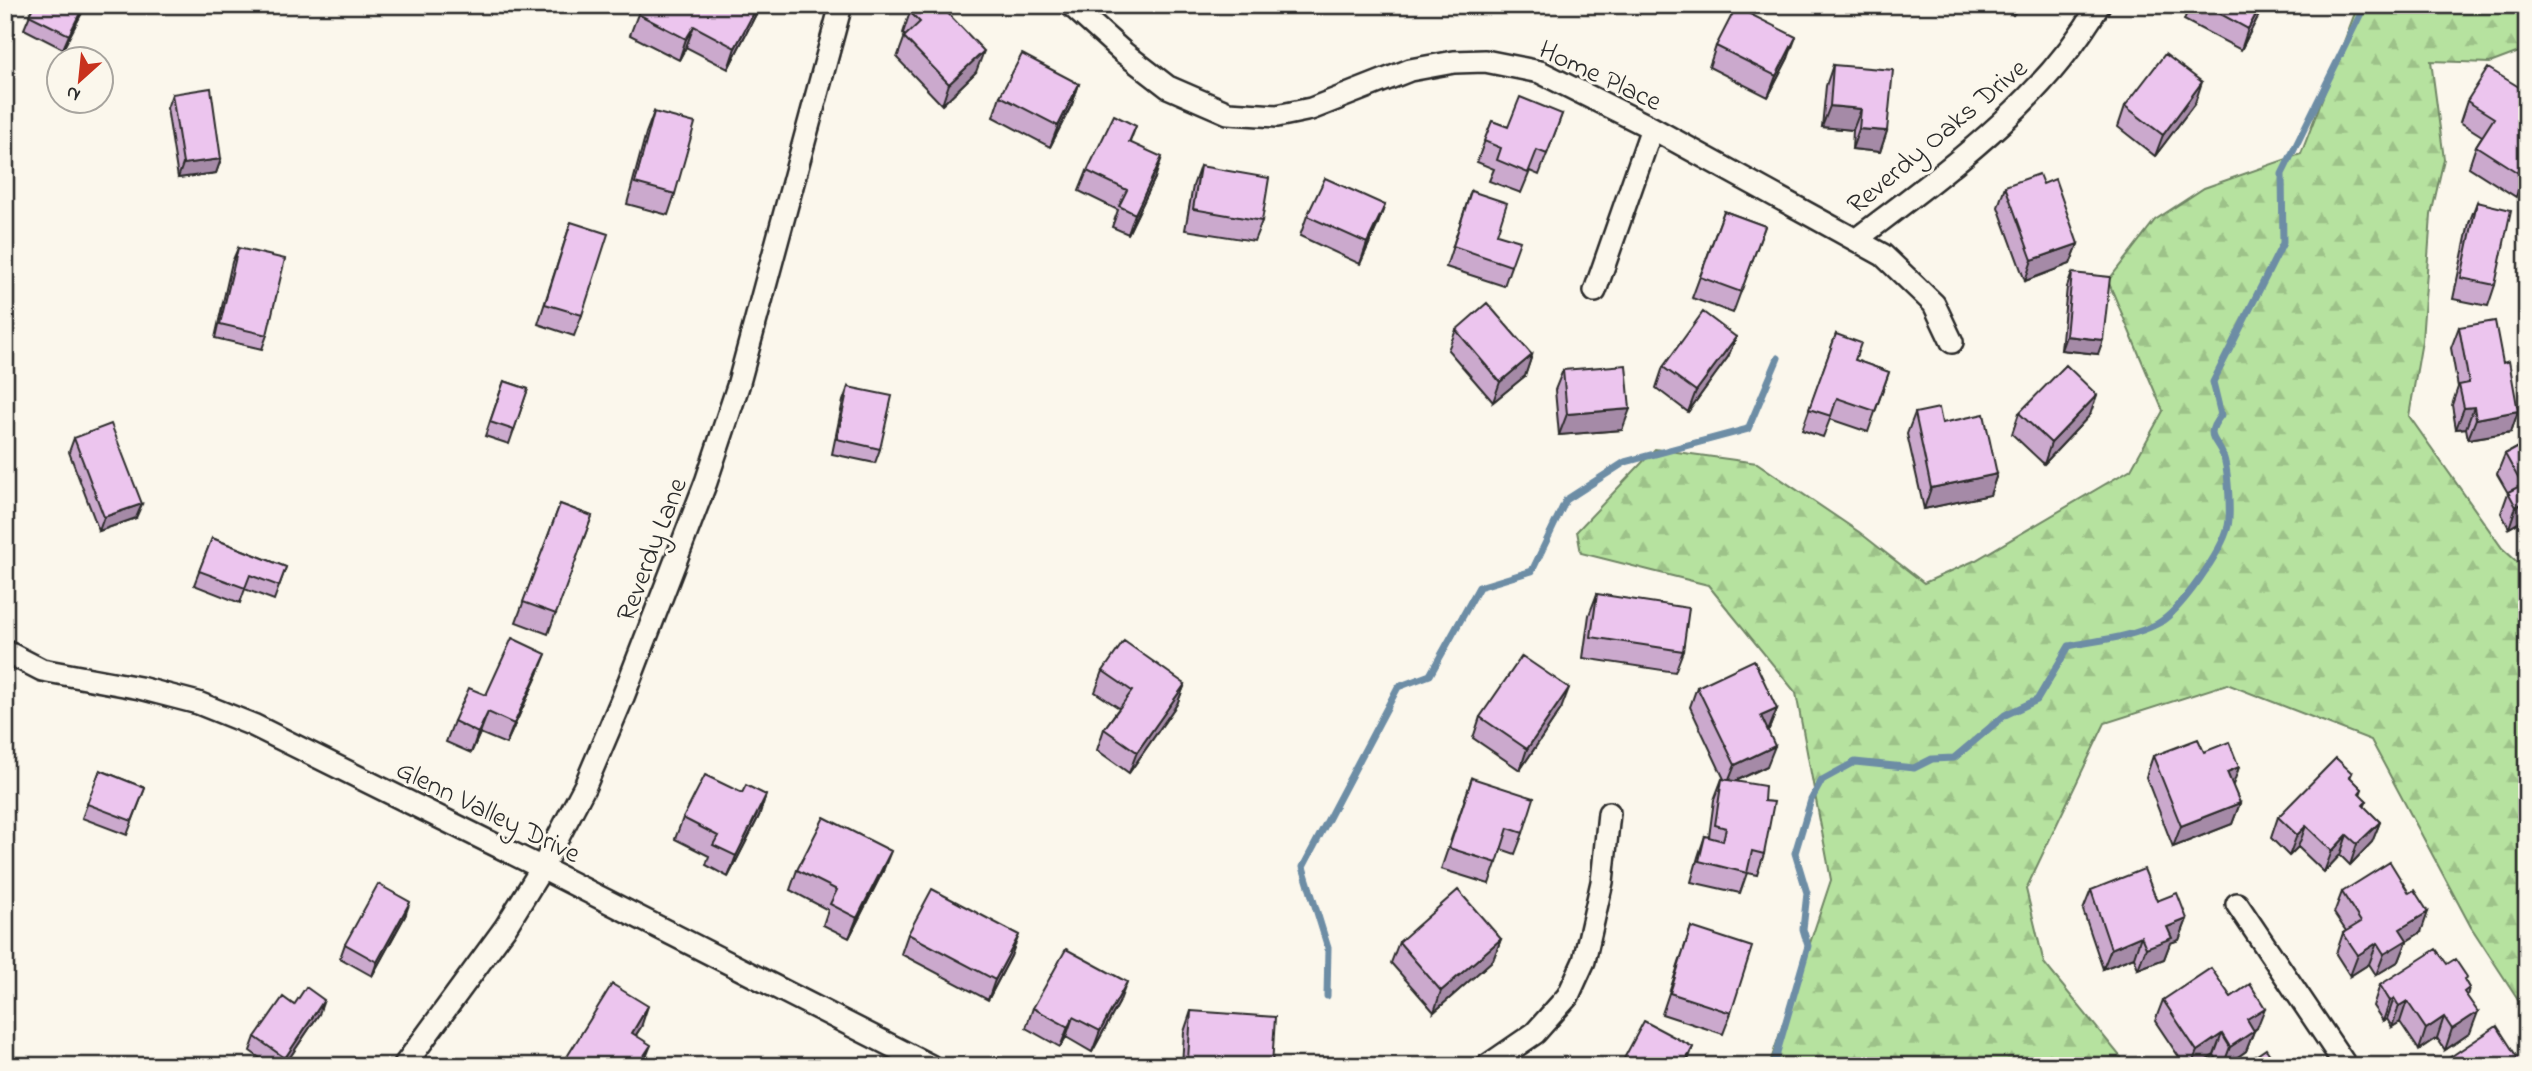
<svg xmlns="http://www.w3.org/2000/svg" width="2532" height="1071" font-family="'Indie Flower',sans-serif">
<defs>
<pattern id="forest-firs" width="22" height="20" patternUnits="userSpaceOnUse" patternTransform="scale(1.75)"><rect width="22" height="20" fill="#b6e29f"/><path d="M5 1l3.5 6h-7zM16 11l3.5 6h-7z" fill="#9dc289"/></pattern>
</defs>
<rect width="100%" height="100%" fill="#fbf7ec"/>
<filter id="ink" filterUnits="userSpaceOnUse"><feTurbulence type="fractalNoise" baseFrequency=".0143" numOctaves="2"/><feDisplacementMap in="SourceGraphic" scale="14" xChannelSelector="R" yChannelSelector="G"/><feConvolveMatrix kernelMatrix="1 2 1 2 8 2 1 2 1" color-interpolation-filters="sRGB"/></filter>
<g filter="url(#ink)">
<!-- forest -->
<path fill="url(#forest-firs)" stroke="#708665" stroke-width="2" d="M2358 5H2527V49L2490 63 2431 61 2444 159 2431 215 2422 341 2409 416 2502 548 2527 571V1013L2471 927 2371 740 2227 684 2105 723 2026 889 2044 963 2128 1066H1769L1831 880 1796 693 1708 585 1581 553 1577 531 1655 449 1757 463 1859 532 1924 583 1976 560 2131 469 2163 411 2108 281 2155 220 2204 188 2301 154Z"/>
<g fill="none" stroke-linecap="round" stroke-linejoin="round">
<!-- stream -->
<path stroke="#6d8da5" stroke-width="7" d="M1327 996 1328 948 1303 867 1398 687 1430 675 1479 587 1532 571 1566 500 1625 462 1748 429 1778 358
M1773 1066 1808 946 1803 929 1807 893 1795 853 1811 800 1822 780 1855 762 1914 768 1932 759 1954 758 2005 715 2037 700 2069 646C2098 640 2130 638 2157 624 2180 612 2222 551 2228 526 2231 514 2228 474 2225 462 2220 438 2201 440 2221 415L2213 382 2283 243 2282 174 2365 5"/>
<!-- street casing -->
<g stroke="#2b2b2b" stroke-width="26">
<path id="street" d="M1071 5 1124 53 1168 87 1228 113 1277 116 1311 109 1410 70 1454 62 1485 61 1540 72 1652 128 1883 255 1934 304 1952 342
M1857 239C1947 170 2041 104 2099 5
M1595 291 1652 128
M5 651 42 670 140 688 198 703 253 725 542 868 931 1066
M2237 904 2346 1066
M404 1066 505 928 542 868 585 786 623 697 706 482 738 386 841 5
M1487 1066 1535 1033 1568 996 1584 961 1602 882 1609 813"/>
</g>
<!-- street -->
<use href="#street" stroke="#fbf7ec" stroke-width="21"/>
</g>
<!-- wall -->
<path fill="#cba9cd" stroke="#2b2b2b" stroke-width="2" d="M34 5H86L63 49 24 29Z
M2002 5H2021L2013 15Z
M2190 5H2264L2241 50 2184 20Z
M910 12 976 72 942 105 897 58 905 36 903 33Z
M638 14 755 16 728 69 686 47 679 60 630 35Z
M1716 46 1788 58 1768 97 1709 67Z
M1833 65 1887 131 1880 152 1852 149 1853 130 1822 127 1826 86Z
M1079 84 1072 104 1050 147 993 117 1000 96Z
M2527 92V179L2516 197 2469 167 2476 146 2482 136 2460 122 2467 101Z
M172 94 221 159 216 173 178 178 167 108Z
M2195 103 2155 156 2118 127 2125 106Z
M654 112 675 194 668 215 627 204 646 133Z
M1562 114 1539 175 1530 171 1521 193 1489 181 1494 169 1477 162 1492 121 1508 127Z
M1136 126 1130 142 1155 178 1128 234 1112 227 1118 210 1079 191 1087 171Z
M1200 166 1262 221 1254 241 1185 230 1193 186Z
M2043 184 2078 244 2070 264 2025 281 1998 207 2005 186Z
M1471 191 1497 234 1511 266 1504 286 1446 267Z
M2477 202 2495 285 2488 306 2453 299 2469 223Z
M1385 205 1377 226 1360 264 1300 236 1307 216Z
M1724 211 1765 226 1733 313 1692 298Z
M571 222 582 315 574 336 538 324Z
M238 248 267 335 262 349 215 338 232 262Z
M2072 273 2098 354 2061 350 2067 287Z
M2459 327 2503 363 2518 411 2511 432 2468 439 2466 428 2456 429 2452 405 2458 387 2451 348Z
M1456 330 1532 355 1525 376 1493 402 1448 350Z
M1836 334 1855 360 1889 372 1868 432 1830 419 1823 437 1802 430Z
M1736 337 1728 357 1688 412 1656 388 1663 367Z
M1563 370 1622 430 1559 435 1555 390Z
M504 381 528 389 509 444 485 436Z
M848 387 880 449 875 463 832 454 843 401Z
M1915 413 1942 423 1997 474 1990 495 1924 509 1907 434Z
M2019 413 2090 415 2044 464 2012 434Z
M74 438 136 518 99 531 69 452Z
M2527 442V527L2523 520 2509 528 2501 513 2508 493 2497 474 2505 454Z
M560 504 592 516 548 634 516 622Z
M212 538 286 567 274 600 245 589 240 603 194 585Z
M1597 594 1683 651 1675 672 1583 658 1589 615Z
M1103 671 1185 684 1177 704 1129 773 1097 750 1104 729 1119 708 1095 692Z
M538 674 506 744 480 733 471 753 446 742 454 721 486 695Z
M1697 687 1777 709 1769 729 1767 730V766L1736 781 1764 801V854L1757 875 1747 873 1740 893 1691 882 1698 857 1705 836 1709 837 1714 800 1722 779H1724L1690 707Z
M1561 709 1520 770 1473 738 1480 717Z
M2204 752 2239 767 2232 786 2240 803 2232 824 2173 847 2146 777 2153 756Z
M100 770 145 788 127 835 82 818Z
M2352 773 2350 778 2362 789 2360 795 2367 801 2364 807 2380 822 2372 842 2350 865 2340 855 2324 872 2298 847 2289 856 2271 838 2278 817Z
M1472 778 1523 833 1515 854 1501 849 1489 884 1441 869Z
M759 816 728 877 706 865 709 856 675 839 683 818Z
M797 870 883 871 849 938 823 925 828 910 790 890Z
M2091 890 2157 901 2187 919 2179 940 2170 943 2164 959 2138 969 2134 957 2103 969 2083 910Z
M2342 892 2421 932 2407 941 2399 961 2376 975 2369 964 2350 976 2336 954 2343 933 2346 931 2334 913Z
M405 916 372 976 340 958 345 944Z
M1691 927 1731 1013 1723 1034 1662 1014Z
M908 934 1011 956 988 1000 901 954Z
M1501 939 1493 960 1434 1012 1391 963 1399 942Z
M2447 964 2465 982 2469 988 2467 996 2470 1033 2445 1050 2437 1038 2419 1050 2400 1022 2392 1027 2387 1019 2383 1021 2373 1006 2380 985Z
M2231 997 2257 1028 2254 1031 2246 1051 2225 1066H2221L2214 1055 2198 1066H2185L2155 1021 2163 1000Z
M1119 1003 1092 1052 1066 1037 1060 1047 1026 1028 1033 1008Z
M294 1005 319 1014 284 1066H271L250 1051 255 1037Z
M1191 1011 1272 1066H1182L1184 1032Z
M641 1027 636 1035 643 1066H563L565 1060Z
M2517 1057 2527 1066H2446L2449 1058Z"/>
<!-- shaded-wall -->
<path fill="#a58aa7" stroke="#2b2b2b" stroke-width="2" d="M84 5H86L63 49 69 35Z
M758 5H759L755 16 728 69 735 48Z
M2016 5H2021L2013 15Z
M2261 5H2264L2241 50 2248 29Z
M694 26 686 47 679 60 686 39Z
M1796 37 1788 58 1768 97 1776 76Z
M984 51 976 72 942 105 949 84Z
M2202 82 2195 103 2155 156 2163 135Z
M1079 84 1072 104 1050 147 1058 126Z
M1830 106 1861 109 1853 130 1822 127Z
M1859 129 1887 131 1880 152 1852 149Z
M1162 157 1155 178 1128 234 1135 214Z
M221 159 216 173 178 178 183 164Z
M2527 170V179L2516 197 2523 176Z
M1385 205 1377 226 1360 264 1367 243Z
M2078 244 2070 264 2025 281 2032 260Z
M2066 336 2103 340 2098 354 2061 350Z
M1736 337 1728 357 1688 412 1696 391Z
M1532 355 1525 376 1493 402 1500 382Z
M2097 395 2090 415 2044 464 2051 443Z
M2474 407 2466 428 2456 429 2464 408Z
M1630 409 1622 430 1559 435 1567 414Z
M2518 411 2511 432 2468 439 2476 419Z
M1997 474 1990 495 1924 509 1931 488Z
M2527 501V510L2523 520 2509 528 2516 507Z
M142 504 136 518 99 531 104 517Z
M546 654 538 674 506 744 514 724Z
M1185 684 1177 704 1129 773 1137 752Z
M1569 688 1561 709 1520 770 1527 749Z
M1777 709 1769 729 1753 737 1761 716Z
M488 712 480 733 471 753 478 733Z
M1775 746 1767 766 1727 785 1735 765Z
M2239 767 2232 788 2227 772Z
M766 795 759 816 728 877 736 856Z
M2240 803 2232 824 2173 847 2181 826Z
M2380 822 2372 842 2350 865 2357 844Z
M2306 826 2298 847 2289 856 2297 835Z
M2347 835 2340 855 2324 872 2332 851Z
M891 851 883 871 849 938 857 918Z
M410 902 405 916 372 976 377 962Z
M2428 912 2421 932 2407 941 2399 961 2376 975 2384 954 2400 929Z
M2187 919 2179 940 2170 943 2164 959 2138 969 2146 948 2167 927Z
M1019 935 1011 956 988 1000 995 980Z
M2141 936 2134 957 2103 969 2111 949Z
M1501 939 1493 960 1434 1012 1441 991Z
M2377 943 2369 964 2350 976 2358 955Z
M1127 982 1119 1003 1092 1052 1100 1031Z
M2394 998 2387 1019 2383 1021 2390 1001Z
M324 1000 319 1014 284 1066H282L285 1058Z
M2407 1001 2400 1022 2392 1027 2399 1006Z
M648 1006 641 1027 624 1053 632 1033Z
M2265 1008 2257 1028 2239 1040 2247 1019Z
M2478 1012 2470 1033 2445 1050 2452 1029Z
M1073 1017 1066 1037 1060 1047 1068 1027Z
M2444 1017 2437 1038 2419 1050 2426 1029Z
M2254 1031 2246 1051 2225 1066H2223L2230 1047Z
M2222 1034 2214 1055 2198 1066H2191L2197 1051Z
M651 1045 643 1065 637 1066Z
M1693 1047 1686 1066H1683Z
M1188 1060 1270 1066H1186Z"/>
<!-- building -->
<path fill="#ecc5ee" stroke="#2b2b2b" stroke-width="2" d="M34 5H84L69 35 29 15Z
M642 5H758L735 48 694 26 686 39 638 14Z
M918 5H940L984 51 949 84 904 37 920 22 910 12Z
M2204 5H2261L2248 29Z
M1736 7 1796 37 1776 76 1716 46Z
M1022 54 1079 84 1058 126 1000 96Z
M2165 54 2202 82 2163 135 2125 106Z
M1833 65 1893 70 1887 131 1859 129 1861 109 1830 106Z
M2488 68 2527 92V170L2523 176 2476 146 2494 118 2467 101Z
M211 88 221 159 183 164 172 94Z
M1520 97 1562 114 1547 154 1537 150 1528 173 1497 160 1501 148 1484 141 1492 121 1508 127Z
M654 112 695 123 675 194 635 183Z
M1114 115 1136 126 1129 142 1162 157 1135 214 1119 206 1127 190 1087 171Z
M1200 166 1269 178 1262 221 1193 209Z
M2039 174 2043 184 2055 179 2078 244 2032 260 2005 186Z
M1325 178 1385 205 1367 243 1307 216Z
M1471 191 1507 203 1497 234 1520 241 1511 266 1453 246Z
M2477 202 2511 210 2495 285 2461 278Z
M1724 211 1765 226 1741 292 1700 277Z
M571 222 608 234 582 315 545 304Z
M238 248 285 259 267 335 220 324Z
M2072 273 2110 277 2103 340 2066 336Z
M1487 303 1532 355 1500 382 1456 330Z
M1703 312 1736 337 1696 391 1663 367Z
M2495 321 2503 363 2509 361 2518 411 2476 419 2474 407 2464 408 2459 385 2469 383 2459 327Z
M1836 334 1861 343 1855 360 1889 372 1875 411 1837 398 1831 416 1809 409Z
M1626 365 1630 409 1567 414 1563 370Z
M2066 365 2097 395 2051 443 2019 413Z
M504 381 528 389 514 430 490 422Z
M848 387 892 396 880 449 837 439Z
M1939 408 1942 423 1984 414 1997 474 1931 488 1915 413Z
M111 424 142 504 104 517 74 438Z
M2527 442V501L2516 507 2508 492 2522 485 2505 454Z
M560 504 592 516 556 614 523 602Z
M212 538 286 567 279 586 250 575 245 588 199 571Z
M1597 594 1689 608 1683 651 1591 637Z
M512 638 546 654 514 724 488 712 478 733 454 721 469 688 486 695Z
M1124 641 1185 684 1137 752 1104 729 1132 691 1103 671Z
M1522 656 1569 688 1527 749 1480 717Z
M1754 660 1777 709 1761 716 1775 746 1735 765 1697 687Z
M2198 739 2204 752 2229 742 2239 767 2227 772 2240 803 2181 826 2153 756Z
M2336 758 2352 773 2349 776 2362 789 2359 793 2367 801 2363 805 2380 822 2357 844 2347 835 2332 851 2306 826 2297 835 2278 817Z
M100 770 145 788 132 821 87 804Z
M705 775 742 793 746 785 766 795 736 856 713 845 718 836 683 818Z
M1472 778 1534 798 1523 833 1508 828 1497 863 1449 848Z
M1722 779 1765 786 1764 801 1774 802 1764 854 1752 851 1747 873 1699 861 1705 836 1723 841 1726 828 1715 825Z
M824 817 891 851 857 918 830 904 837 890 797 870Z
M2390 862 2409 893 2414 890 2428 912 2400 929 2407 940 2384 954 2377 943 2358 955 2343 933 2361 922 2342 892Z
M2144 869 2157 901 2177 893 2187 919 2167 927 2172 938 2146 948 2141 936 2111 949 2091 890Z
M378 884 410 902 377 962 345 944Z
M932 889 1019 935 995 980 908 934Z
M1458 890 1501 939 1441 991 1399 942Z
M1691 927 1752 947 1731 1013 1670 993Z
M1066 949 1127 982 1100 1031 1073 1017 1068 1027 1033 1008Z
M2436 949 2447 964 2455 959 2467 977 2464 979 2469 988 2464 992 2478 1012 2452 1029 2444 1017 2426 1029 2407 1001 2399 1006 2394 998 2390 1001 2380 985Z
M2211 968 2231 997 2250 984 2265 1008 2247 1019 2254 1031 2230 1047 2222 1034 2197 1051 2163 1000Z
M612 984 648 1006 632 1033 651 1045 637 1066H622L611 1059 607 1066H574L565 1060Z
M306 987 324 1000 285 1058 255 1037 283 997 294 1005Z
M1191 1011 1275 1017 1272 1066 1188 1060Z
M1644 1021 1693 1047 1683 1066H1620Z
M2497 1026 2517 1057 2521 1054 2527 1063V1066H2455L2449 1058Z
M2266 1049 2277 1065 2275 1066H2241Z"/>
</g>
<g text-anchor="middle" stroke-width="6" stroke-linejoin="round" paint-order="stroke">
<!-- street labels -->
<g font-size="28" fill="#2b2b2b" stroke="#fbf7ec">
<text transform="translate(1601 74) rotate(25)" y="10">Home Place</text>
<text transform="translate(1936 135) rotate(-40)" y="10">Reverdy Oaks Drive</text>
<text transform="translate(650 549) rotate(-69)" y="10">Reverdy Lane</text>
<text transform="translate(489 810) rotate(26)" y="10">Glenn Valley Drive</text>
</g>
</g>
<!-- margin -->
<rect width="2532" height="1071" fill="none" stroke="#fbf7ec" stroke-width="28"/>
<rect x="14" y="14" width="2504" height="1043" fill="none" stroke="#2b2b2b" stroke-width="2.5" filter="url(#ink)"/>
<!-- north arrow -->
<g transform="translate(80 80) rotate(207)"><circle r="33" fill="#fbf7ec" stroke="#a8a59f" stroke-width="2"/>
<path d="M0-5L12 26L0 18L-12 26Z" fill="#c8321e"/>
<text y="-10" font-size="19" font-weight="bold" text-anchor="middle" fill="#2b2b2b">N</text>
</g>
</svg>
